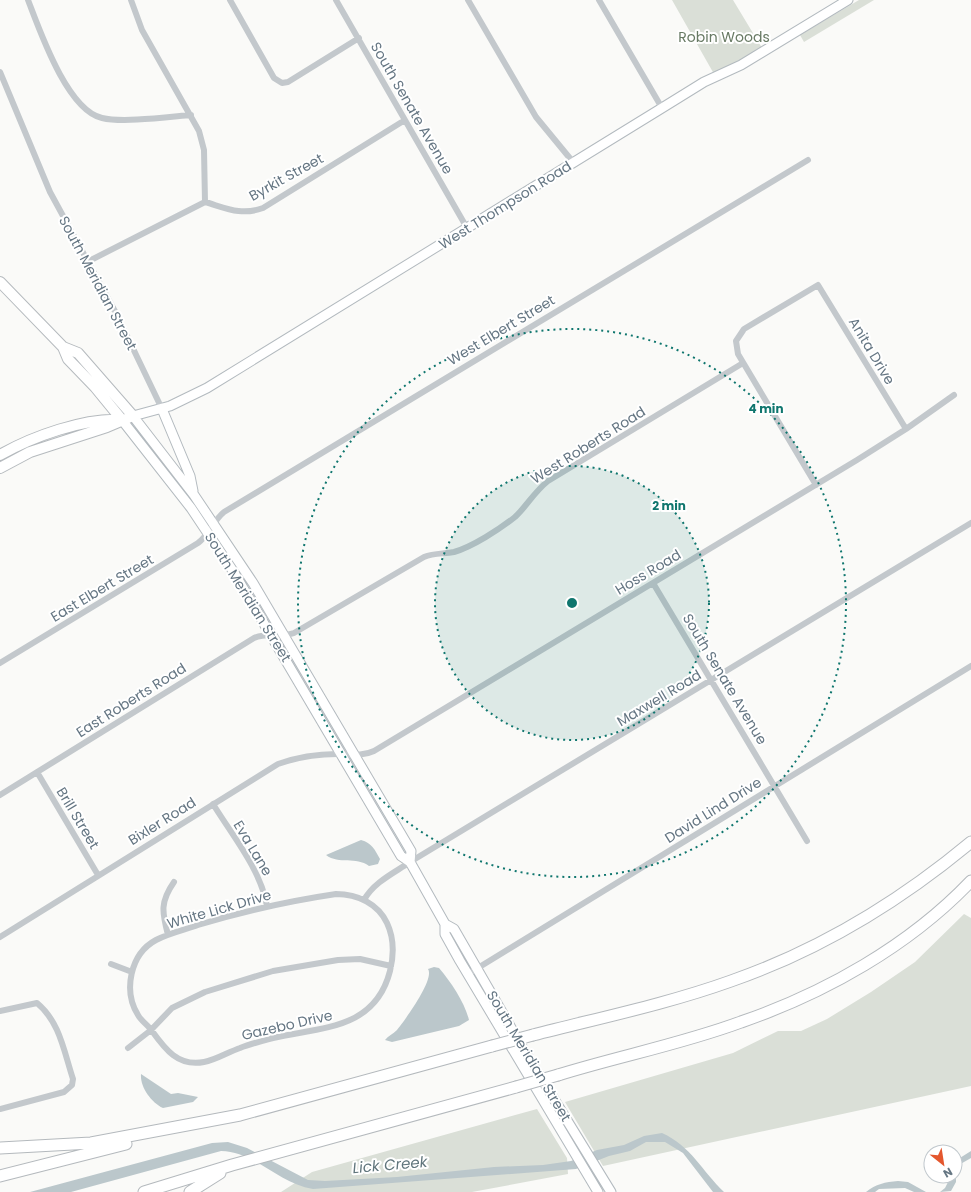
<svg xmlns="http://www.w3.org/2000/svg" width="971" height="1192" font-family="Poppins,sans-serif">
<rect width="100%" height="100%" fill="#fafaf8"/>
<!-- green -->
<path fill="#dadfd7" d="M672 0H733L762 48 714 74Z
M859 0H874L804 42 800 35Z
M964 914 971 918V1086L603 1166 565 1102 733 1053 778 1031H801L827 1019 871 992 915 962Z
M537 1109 567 1158 568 1174 472 1192H281L312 1172Z"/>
<!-- water -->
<path fill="#bbc7cb" d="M361 840C372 843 375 850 380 859L378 864 369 866C356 856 339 865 326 855Z
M434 967 439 968C451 982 465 1003 469 1020L459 1026 392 1042 385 1040C388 1036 393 1034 397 1030 405 1020 435 979 428 969Z
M141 1074 171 1094 178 1093 198 1097 193 1102 163 1108C151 1102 140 1087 141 1074Z
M662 1133C691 1146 702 1171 724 1192H713L683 1153 665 1142H646L630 1151 609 1156 576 1169 313 1189C279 1184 256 1152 221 1151L71 1192H30L212 1143 228 1142 247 1148 308 1180 325 1181 397 1177 494 1167 543 1165 571 1161 597 1150 624 1145 644 1136Z
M971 1151V1158L957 1166 956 1170V1182L951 1191 940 1192 945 1188 951 1176H955V1161Z
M898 1181 908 1182 926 1192H914L905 1188 879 1189 875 1192H866C876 1184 885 1182 898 1181Z"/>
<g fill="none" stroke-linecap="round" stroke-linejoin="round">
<!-- secondary casing -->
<g stroke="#b3babf" stroke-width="11">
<path id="secondary" d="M162 409 190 476 193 491
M122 420 191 508 233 571 401 856 410 862 445 924V934L460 961 598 1192
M410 862 411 851 253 583 194 495 133 416 170 406 207 388 662 108 704 82 741 65 848 0
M445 924 454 929 525 1052 611 1192"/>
</g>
<!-- primary casing -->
<g stroke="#b5babe" stroke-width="12">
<path id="primary" d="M0 282 63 347 68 359 95 387 122 420
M0 455C31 437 86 417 122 420
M0 468 30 452 107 427 133 416 78 353 63 347"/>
</g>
<!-- highway casing -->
<g stroke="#b4b9bd" stroke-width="13">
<path id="highway" d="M533 1035C599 1018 667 1004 731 981 820 950 899 902 971 842
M558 1075C619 1056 682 1044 741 1022 825 993 909 946 971 881
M0 1148 91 1143 240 1115 492 1046
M0 1176 126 1144
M144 1192 232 1165 516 1087
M190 1192 220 1173"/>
</g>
<!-- street -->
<path stroke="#c3c8cc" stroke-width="6" d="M28 0C40 31 67 110 102 118 123 123 168 117 191 115
M131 0 142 30 199 131 204 150 205 202
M230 0 274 78 282 83 288 82 359 38
M336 0 467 228
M468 0 536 117 573 162
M599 0 662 108
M0 72 50 192 117 315 162 409
M87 262 205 202C226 208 241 216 263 208L405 120
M816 485 738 354 736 341 744 329 818 285 906 429
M653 583 807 841
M0 663 198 543C209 535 213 521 224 512L808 160
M37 772 98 875
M0 795 254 638C268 632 281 638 294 633L424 557C434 553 443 554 454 552 472 547 500 529 515 517 527 506 534 492 548 481L743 363
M213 804C232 835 261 870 267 906
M336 894C358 894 378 904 387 923 394 938 394 955 390 971 375 1030 321 1027 273 1038 262 1041 250 1044 240 1048 228 1052 216 1060 204 1062 178 1067 165 1049 152 1031 148 1025 141 1021 138 1015 123 991 130 954 156 940 169 933 184 930 198 925 244 911 289 901 336 894Z
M364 900C374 882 394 873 410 862L971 523
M168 935C162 912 160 902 174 882
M0 937 278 764C295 758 318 754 337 754 350 754 361 757 374 751L857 460 906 429 954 395
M111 964 132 972
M468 974 971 666
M0 1011 37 1003C60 1022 64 1052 73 1079L72 1085 64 1092 0 1109
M128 1048 151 1030 172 1008 205 992 273 971 338 960 360 959 391 966"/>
<!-- secondary -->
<use href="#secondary" stroke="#fff" stroke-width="9"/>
<!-- primary -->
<use href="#primary" stroke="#fff" stroke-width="10"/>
<!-- highway -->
<use href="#highway" stroke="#fff" stroke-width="11"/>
<!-- highway-bridge casing -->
<g stroke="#b4b9bd" stroke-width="13" stroke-linecap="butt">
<path id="highway-bridge" d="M492 1046 533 1035
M516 1087 558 1075"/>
</g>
<!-- highway-bridge -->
<use href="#highway-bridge" stroke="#fff" stroke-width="11"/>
</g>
<!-- distance rings -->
<circle cx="572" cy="603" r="137" fill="#0f766e" fill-opacity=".12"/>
<g fill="none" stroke="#0f766e" stroke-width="2" stroke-dasharray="2 4">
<circle cx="572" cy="603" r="137"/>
<circle cx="572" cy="603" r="274"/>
</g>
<g text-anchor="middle" stroke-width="4" stroke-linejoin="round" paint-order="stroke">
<!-- park labels -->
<g font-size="14" fill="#687a64" stroke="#fff">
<text x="724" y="42">Robin Woods</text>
</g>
<!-- street labels -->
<g font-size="14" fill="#657683" stroke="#fff">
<text transform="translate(412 108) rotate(60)" y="5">South Senate Avenue</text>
<text transform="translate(286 177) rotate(-29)" y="5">Byrkit Street</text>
<text transform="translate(505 205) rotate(-32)" y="5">West Thompson Road</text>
<text transform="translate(98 283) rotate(62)" y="5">South Meridian Street</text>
<text transform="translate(501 330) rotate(-31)" y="5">West Elbert Street</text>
<text transform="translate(872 351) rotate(59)" y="5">Anita Drive</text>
<text transform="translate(588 445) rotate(-32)" y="5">West Roberts Road</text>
<text transform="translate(648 572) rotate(-31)" y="5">Hoss Road</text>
<text transform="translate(102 588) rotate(-31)" y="5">East Elbert Street</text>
<text transform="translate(248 597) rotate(58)" y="5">South Meridian Street</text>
<text transform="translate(725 679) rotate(59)" y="5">South Senate Avenue</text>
<text transform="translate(659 698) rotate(-31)" y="5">Maxwell Road</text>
<text transform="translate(131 700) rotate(-32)" y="5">East Roberts Road</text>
<text transform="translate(713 810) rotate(-32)" y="5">David Lind Drive</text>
<text transform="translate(78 818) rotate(59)" y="5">Brill Street</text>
<text transform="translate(162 821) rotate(-32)" y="5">Bixler Road</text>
<text transform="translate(253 848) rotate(59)" y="5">Eva Lane</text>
<text transform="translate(219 909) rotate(-16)" y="5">White Lick Drive</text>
<text transform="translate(287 1025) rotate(-13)" y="5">Gazebo Drive</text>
<text transform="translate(529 1056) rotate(59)" y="5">South Meridian Street</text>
</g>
<!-- water labels -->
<g font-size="15" font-style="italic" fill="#60757c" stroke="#fff">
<text transform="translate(390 1165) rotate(-5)" y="5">Lick Creek</text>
</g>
</g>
<circle cx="572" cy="603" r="6" fill="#0f766e" stroke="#fff" stroke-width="2"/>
<g font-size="12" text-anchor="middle" font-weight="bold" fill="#0f766e" stroke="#fff" stroke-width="4" stroke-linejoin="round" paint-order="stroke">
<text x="766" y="413">4 min</text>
<text x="669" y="510">2 min</text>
</g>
<!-- north arrow -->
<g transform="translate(943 1164) rotate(150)"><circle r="19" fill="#ffffff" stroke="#c1c8cd"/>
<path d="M0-3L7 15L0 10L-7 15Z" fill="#e4572e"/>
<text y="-6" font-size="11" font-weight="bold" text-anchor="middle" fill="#657683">N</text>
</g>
</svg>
